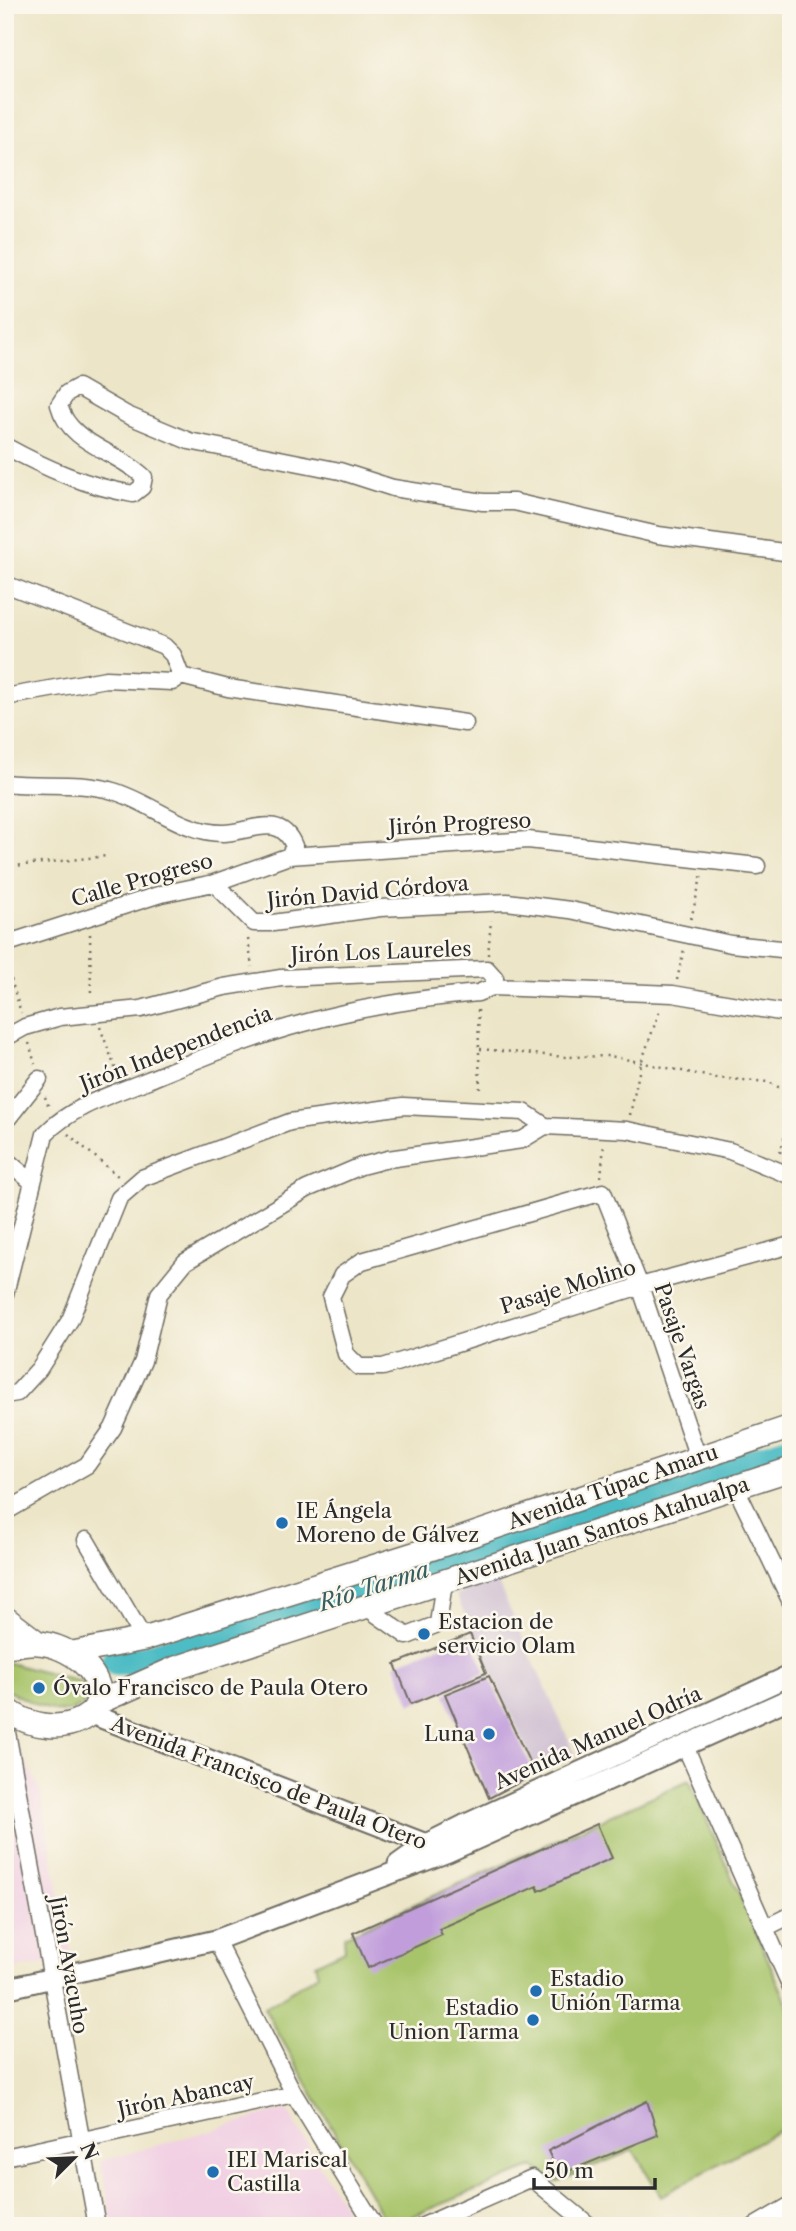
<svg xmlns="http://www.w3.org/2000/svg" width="796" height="2231" font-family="'Libre Caslon Text',serif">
<rect width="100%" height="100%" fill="#fbf7ec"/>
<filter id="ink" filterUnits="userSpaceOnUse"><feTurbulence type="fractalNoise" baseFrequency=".0143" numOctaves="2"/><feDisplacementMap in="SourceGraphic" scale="14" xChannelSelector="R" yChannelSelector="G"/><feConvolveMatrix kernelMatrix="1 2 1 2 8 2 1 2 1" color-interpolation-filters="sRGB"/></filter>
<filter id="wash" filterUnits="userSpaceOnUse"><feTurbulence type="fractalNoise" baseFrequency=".00686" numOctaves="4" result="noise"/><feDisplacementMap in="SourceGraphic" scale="28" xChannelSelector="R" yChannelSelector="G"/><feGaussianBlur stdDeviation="1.57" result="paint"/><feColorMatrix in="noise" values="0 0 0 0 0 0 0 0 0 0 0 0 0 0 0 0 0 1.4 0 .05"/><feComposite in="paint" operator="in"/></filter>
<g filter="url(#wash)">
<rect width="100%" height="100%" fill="#ece5c7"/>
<!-- built -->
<path fill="#f1d0e3" d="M5 1721 40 1790 72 1959 5 1971Z
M287 2109 355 2226H113L101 2161Z"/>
<!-- industrial -->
<path fill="#cebed1" d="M497 1581 576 1756 538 1773 456 1595Z"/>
<!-- green -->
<path fill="#a8c46b" stroke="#6a784b" stroke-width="2" d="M5 1662 88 1684 89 1699C62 1727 35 1701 5 1690Z
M689 1780 791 2012V2124L661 2196 633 2150 556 2182 534 2167 388 2226 264 2008 318 1974 315 1964 345 1950 344 1936Z"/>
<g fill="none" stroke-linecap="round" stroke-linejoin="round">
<!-- river -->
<path stroke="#4ebcc4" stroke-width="30" d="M116 1661H139L196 1644 791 1450"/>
</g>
<g id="blocks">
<!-- building -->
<path fill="#c19edb" d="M470 1634 486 1673 411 1704 395 1664Z
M489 1676 535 1774 489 1798 445 1694Z
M597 1824 612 1858 539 1891 537 1886 439 1929 442 1935 368 1968 353 1933Z
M647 2101 658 2135 559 2175 548 2151Z"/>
</g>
</g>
<g filter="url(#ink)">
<use href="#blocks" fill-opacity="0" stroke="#6f6c62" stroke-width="2"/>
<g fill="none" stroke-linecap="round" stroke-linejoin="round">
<!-- minor casing -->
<g stroke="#6f6c62" stroke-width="19">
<path id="minor" d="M5 446C47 469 86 486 133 494L142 487 144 477C117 451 69 444 59 405L67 393 78 387 127 415 189 441 340 471 393 488 483 502H514L658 535 791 553
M5 584 164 646 173 655 181 676 172 682 106 679 5 697
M181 676 228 688 465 723
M5 783C41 787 79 781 113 791 151 802 182 833 223 833 249 833 280 811 294 846L289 856
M214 883 254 923H273L380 908 507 902 570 910 731 944 791 950
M5 944 161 894 214 883 289 856 528 840 757 866
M5 1038 25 1027 60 1017 141 1009 224 987 281 978 487 969 495 978 492 987
M5 1122 39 1079
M5 1159 32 1182
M5 1294 45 1134C72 1106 113 1094 148 1080 199 1059 251 1037 304 1023 358 1008 422 998 478 993L492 987 673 994 791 1014
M5 1395 17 1393 39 1369 70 1320 119 1198 142 1178 290 1122 403 1106 524 1112 545 1126 627 1130 730 1151 791 1176
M698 1458 640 1286 603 1192 362 1261 342 1275 331 1297 346 1354 359 1367H383L640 1286 791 1245
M736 1488 791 1602
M5 1512 87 1465 113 1428 143 1361 159 1294 185 1262 307 1189 361 1166 388 1159 522 1140 545 1126
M86 1540 144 1639
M366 1607 407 1636 438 1624 444 1582
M11 1712 6 1727 97 2226
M685 1746 791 1987
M765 1928 791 1915
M216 1940 294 2094 375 2226
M5 2157 294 2094
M423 2226 532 2178 590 2226
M755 2226 791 2205"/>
</g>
<!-- major casing -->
<g stroke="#6f6c62" stroke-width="23">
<path id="major" d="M91 1714 434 1847
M398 1864 426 1844 464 1825 791 1675
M5 1989 216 1940 448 1852 791 1698"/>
</g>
<!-- highway casing -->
<g stroke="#6f6c62" stroke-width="26">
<path id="highway" d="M5 1618 38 1643
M5 1646C16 1645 28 1642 38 1643 54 1644 71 1652 82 1662 134 1711 56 1750 5 1708
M73 1653 144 1639 430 1549 791 1427
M97 1703 176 1668 791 1469"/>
</g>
<!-- path -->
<path stroke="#6f6c62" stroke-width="2.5" stroke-dasharray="2 5" stroke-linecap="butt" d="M5 867 107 856
M691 919 702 874
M90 934 91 997
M248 939 252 967
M488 955 491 920
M5 959 21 1013
M677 980 684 949
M478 1010 480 1094
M100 1027 117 1073
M29 1043 35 1064
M480 1049 566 1057 610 1056 716 1078 769 1082 791 1094
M45 1097 50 1110
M630 1115 641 1063 660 1010
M68 1134 119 1177
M780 1153 791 1114
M601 1177 604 1145"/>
<!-- minor -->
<use href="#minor" stroke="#fff" stroke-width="16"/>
<!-- major -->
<use href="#major" stroke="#fff" stroke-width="19"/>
<!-- highway -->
<use href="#highway" stroke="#fff" stroke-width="23"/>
</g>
</g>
<!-- markers -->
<g fill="#1f6fb2" stroke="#fbf7ec" stroke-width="2.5">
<circle cx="282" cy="1523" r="7"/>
<circle cx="424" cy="1634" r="7"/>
<circle cx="39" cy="1688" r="7"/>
<circle cx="489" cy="1734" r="7"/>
<circle cx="536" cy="1991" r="7"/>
<circle cx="533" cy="2020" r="7"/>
<circle cx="213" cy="2172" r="7"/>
</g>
<g text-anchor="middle" stroke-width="5" stroke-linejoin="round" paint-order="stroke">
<!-- street labels -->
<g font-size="21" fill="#2b2b2b" stroke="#fbf7ec">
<text transform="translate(460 824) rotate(-3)" y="7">Jirón Progreso</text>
<text transform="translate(142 880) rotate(-16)" y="7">Calle Progreso</text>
<text transform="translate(368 892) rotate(-5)" y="7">Jirón David Córdova</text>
<text transform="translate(381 952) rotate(-2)" y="7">Jirón Los Laureles</text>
<text transform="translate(176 1049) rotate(-21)" y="7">Jirón Independencia</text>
<text transform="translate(568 1287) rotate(-17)" y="7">Pasaje Molino</text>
<text transform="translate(682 1346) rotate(71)" y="7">Pasaje Vargas</text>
<text transform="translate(613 1487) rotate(-19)" y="7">Avenida Túpac Amaru</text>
<text transform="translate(602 1531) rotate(-18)" y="7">Avenida Juan Santos Atahualpa</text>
<text transform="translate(598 1738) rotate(-24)" y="7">Avenida Manuel Odría</text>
<text transform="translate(269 1783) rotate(21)" y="7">Avenida Francisco de Paula Otero</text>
<text transform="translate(69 1965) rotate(80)" y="7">Jirón Ayacuho</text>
<text transform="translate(186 2096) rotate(-12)" y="7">Jirón Abancay</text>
</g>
<!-- poi labels -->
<g font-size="21" fill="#2b2b2b" stroke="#fbf7ec" text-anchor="start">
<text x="296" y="1518">IE Ángela<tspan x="296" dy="24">Moreno de Gálvez</tspan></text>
<text x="438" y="1629">Estacion de<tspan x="438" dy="24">servicio Olam</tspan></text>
<text x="53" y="1695">Óvalo Francisco de Paula Otero</text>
<text x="475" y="1741" text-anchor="end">Luna</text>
<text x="550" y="1986">Estadio<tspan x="550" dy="24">Unión Tarma</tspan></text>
<text x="519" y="2015" text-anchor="end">Estadio<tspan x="519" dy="24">Union Tarma</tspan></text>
<text x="227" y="2167">IEI Mariscal<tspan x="227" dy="24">Castilla</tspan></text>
</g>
<!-- water labels -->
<g font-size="23" font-style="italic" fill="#375e61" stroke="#fbf7ec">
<text transform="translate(374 1586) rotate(-18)" y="8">Río Tarma</text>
</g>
</g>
<!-- margin -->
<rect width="796" height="2231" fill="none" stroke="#fbf7ec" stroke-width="28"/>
<!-- north arrow -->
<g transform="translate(74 2158) rotate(66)" stroke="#fbf7ec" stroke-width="5" paint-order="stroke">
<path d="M0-5L12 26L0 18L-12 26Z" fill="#2b2b2b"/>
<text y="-10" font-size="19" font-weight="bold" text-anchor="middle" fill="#2b2b2b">N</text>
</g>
<!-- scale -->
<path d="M534 2178v10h121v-10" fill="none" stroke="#2b2b2b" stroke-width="3.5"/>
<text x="544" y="2178" font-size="21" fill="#2b2b2b" stroke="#fbf7ec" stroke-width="5" paint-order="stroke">50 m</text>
</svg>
